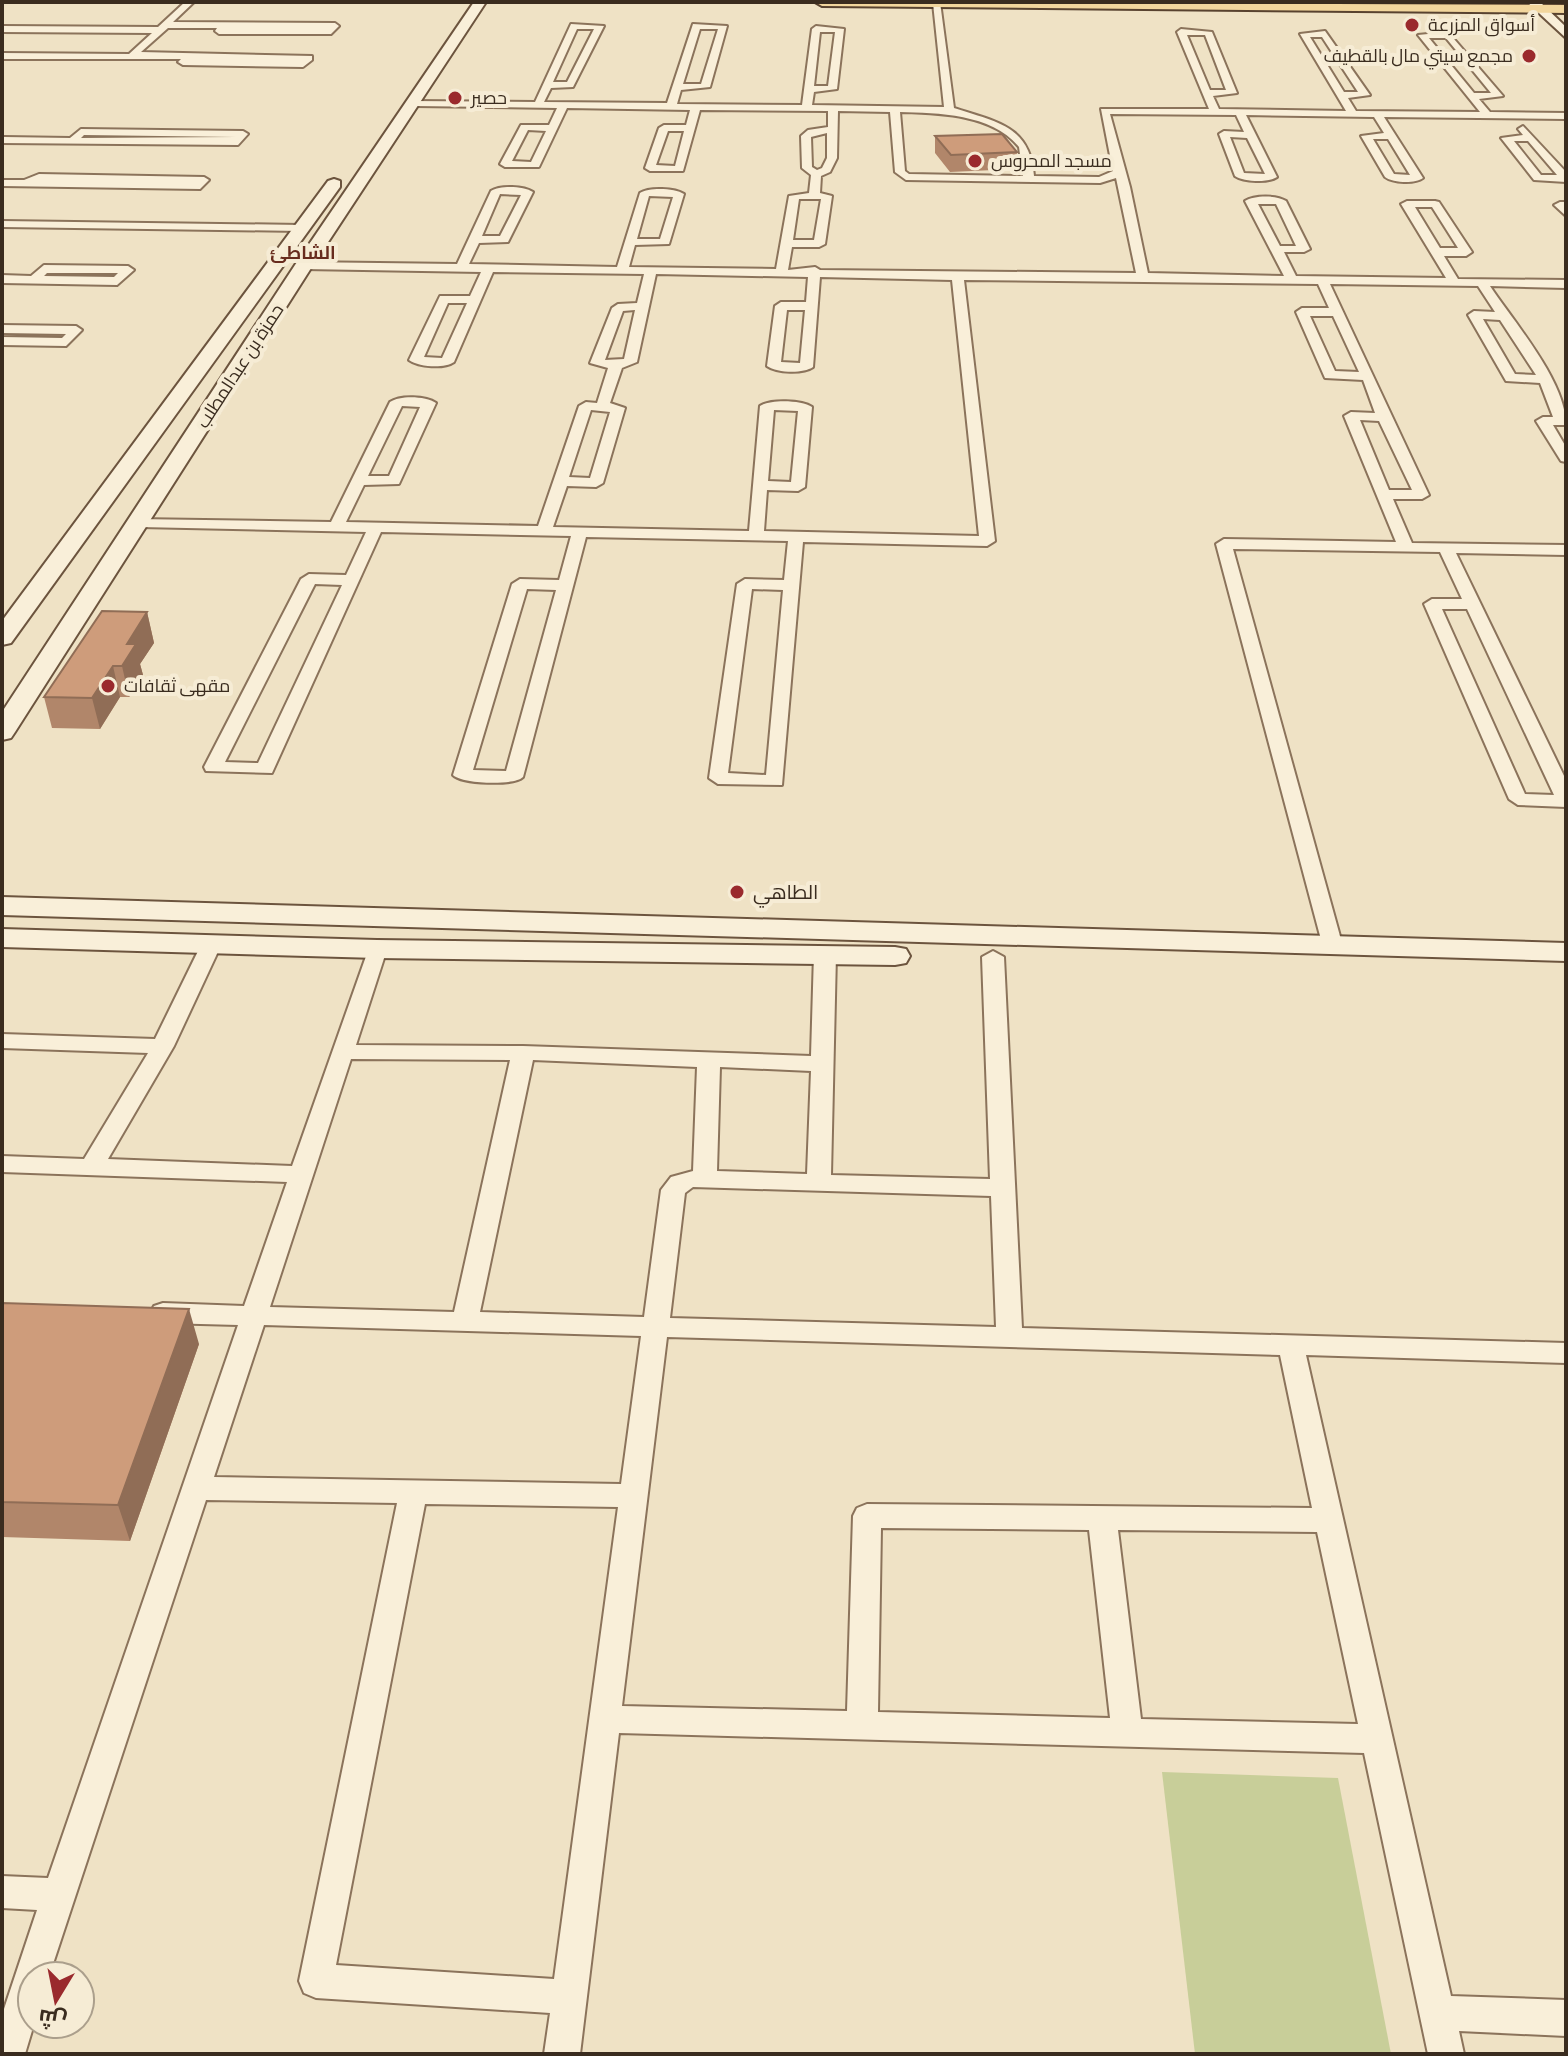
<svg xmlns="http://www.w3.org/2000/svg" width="1568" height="2056" font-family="'Crimson Pro',Cairo,serif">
<rect width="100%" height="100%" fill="#efe2c5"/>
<!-- green -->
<path fill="#c8ce99" d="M1162 1772 1338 1778 1391 2054H1195Z"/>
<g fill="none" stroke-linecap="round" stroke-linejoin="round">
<!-- street casing -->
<g stroke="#8b735b" stroke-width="4">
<path id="street" d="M185 2H194L173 22 335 23 339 26 331 34H219L215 31 217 28H168L141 52 312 56V60L303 67 183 65 178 62 181 59H2V53L129 54 152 33 2 32V26L158 27ZM190 59H191L301 61Z
M940 2 954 108C996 122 1030 125 1034 176L1099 177 1113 171 1101 109H1209L1177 32 1181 29 1212 32 1237 93 1213 96 1219 109 1346 111 1300 34 1325 31 1370 95 1348 98 1356 111 1480 112 1418 35 1448 32 1503 96 1479 99 1490 112 1566 113V119L1384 117 1423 178C1415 184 1393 183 1385 177L1361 136 1384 133 1374 117 1246 115 1277 177C1268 183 1244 182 1235 176L1219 134 1224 131 1244 132 1236 115 1110 114 1130 187 1148 273 1284 276 1245 201C1254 195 1277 195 1286 201L1310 249 1304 252H1284L1296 276 1446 278 1401 204 1407 201H1435L1439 202 1472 252 1466 256H1444L1458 279 1566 280V288L1490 286C1514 322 1566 382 1566 425H1553L1566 447V462L1561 461 1536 421 1543 417H1553L1540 383 1506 381 1468 315 1474 311 1495 312 1478 286 1330 284 1429 495 1422 499H1393L1412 543 1566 545V555L1456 553 1566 780V807L1518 805 1509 799 1424 604 1432 599H1462L1440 552 1233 549 1343 947 1333 953 1323 947 1216 544 1224 539 1396 542 1344 416 1351 412 1375 413 1363 380 1325 378 1296 312 1302 308H1329L1318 284 964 280 995 541 987 546 803 542 782 785 718 784 709 778 737 584 745 579 784 580 788 541 586 537 523 777C514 786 462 784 453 775L512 584 520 579 559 580 571 536 381 532 272 773 206 771 204 767 301 579 309 574 346 575 366 532 140 527 132 522 135 519 331 522 390 402C400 395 426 396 436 403L399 484 364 485 346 522 538 526 579 406 586 402 597 403 608 368 590 363 612 308 618 304 637 303 644 274 493 272 454 362C444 369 419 367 409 360L440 296H470L481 272 304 269 298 265 300 262 457 264 491 191C500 185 524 186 533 192L508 242 479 243 469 264 617 267 640 193C649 187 675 188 684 194L669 244 635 245 629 267 776 269 789 196 809 193 811 175 802 168 801 136 808 130 828 127V111L700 110 683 171H650L645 168 659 128 664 125H686L690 110 567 108 539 167H505L500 164 521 125H549L557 108 415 106 412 101 535 102 571 24 604 26 573 87 551 88 544 102 667 103 693 24 727 26 710 87 681 90 677 104 802 105 812 29 816 26 844 29 837 89 814 92 812 105 944 107 933 3ZM577 29H594L567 82H553ZM700 29H718L701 84H683ZM820 32H835L828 86H814ZM1187 35H1205L1226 90H1210ZM1310 37H1322L1358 92H1344ZM1429 38H1446L1491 93H1474ZM838 111 890 112 895 172 906 180 1100 183 1116 178 1136 273 820 270 815 267 788 270 792 247H819L825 244 832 196 820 193 821 176 830 172 837 158ZM900 112C938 113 993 114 1019 147L1023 176 909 174 905 171ZM528 130 546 131 531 162 512 161ZM668 131H684L675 166 656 165ZM827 133V158L822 168 817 170 812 167 811 137ZM1230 137 1247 138 1265 174 1244 173ZM1373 139H1388L1410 175 1394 174ZM500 194 521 195 500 236H482ZM649 196 673 197 660 239H637ZM799 199H821L814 240H793ZM1258 204H1276L1296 246H1280ZM1415 207H1432L1458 248H1440ZM656 274 808 277 806 302H781L775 306 767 366C777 373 803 374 813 367L820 277 952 280 979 536 764 531 767 490 798 491 805 487 812 407C802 400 770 399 760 406L749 531 553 527 567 486 596 487 603 483 625 408 610 403 622 368 637 362ZM448 303H467L442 358 424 357ZM635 310 624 359 605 360 623 311ZM787 310H805L800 363 781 362ZM1310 316H1333L1359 372 1335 371ZM1483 319 1500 320 1536 375 1515 374ZM402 406 420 407 389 476H368ZM591 410 610 412 590 478 569 477ZM774 410 798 411 791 482 768 481ZM1360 420 1379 421 1412 490H1389ZM315 584 342 585 258 763 225 762ZM527 589 556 590 506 771 473 770ZM752 589 783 590 766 775 728 773ZM1442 609H1467L1554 795 1525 794Z
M1523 126 1566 172V182L1534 180 1501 138 1523 135 1518 129ZM1514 141H1528L1557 175H1541Z
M81 129 243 131 248 134 238 145 2 143 4 137 70 138ZM84 135 236 137 81 138Z
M39 174 204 177 209 180 200 189 2 186V180H24Z
M1560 202H1566V216L1554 205Z
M2 221 301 225 307 228 301 231 2 227Z
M44 265 128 266 134 270 117 285 2 283V275L31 276ZM47 273H118L114 277 44 276Z
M2 325 76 326 82 330 66 346 2 345V337L62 338 66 334 2 333Z
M212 937 222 943 174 1046 108 1159 292 1166 370 945 377 943 387 949 356 1045 523 1046 811 1056 814 954 825 948 836 954 831 1175 990 1179 982 957 993 951 1004 957 1022 1328 1566 1343V1363L1306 1355 1451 1996 1566 2000V2036L1459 2031 1464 2054H1428L1364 1753 619 1733 580 2054H544L550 2013 316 1998 304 1993 299 1981 397 1503 206 1500 49 1976H32L34 2024 25 2054H2V2015L37 1910 2 1908V1876L48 1878 238 1325 163 1323 154 1320 150 1313 154 1306 163 1303 244 1306 287 1182 2 1172V1156L84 1159 148 1053 2 1048V1034L155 1039 202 943ZM351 1059 510 1060 454 1312 270 1307ZM533 1060 697 1067 693 1171 671 1177 661 1190 644 1317 480 1312ZM720 1067 811 1071 807 1174 717 1171ZM693 1187 991 1196 996 1327 670 1318 685 1193ZM264 1325 641 1336 621 1484 214 1477ZM667 1337 1280 1355 1312 1508 867 1504 857 1508 853 1516 847 1711 622 1706ZM425 1504 618 1507 554 1979 336 1965ZM881 1528 1089 1530 1110 1718 878 1712ZM1118 1530 1317 1532 1358 1724 1141 1719Z"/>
</g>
<!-- secondary casing -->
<g stroke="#6c543e" stroke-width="4">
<path id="secondary" d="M474 2H486L313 265 15 732 11 738 2 740V712L295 265Z
M1527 2H1540L1566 27V38Z
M334 179 340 181V187L11 643 2 645V621L328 181Z
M2 897 1566 943V961L2 915Z
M2 929 377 940 895 947 906 949 910 956 906 963 895 965 377 958 2 947Z"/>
</g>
<!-- primary casing -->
<g stroke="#58422f" stroke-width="4">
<path id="primary" d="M815 2 1566 5V13L822 6Z"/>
</g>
<!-- street -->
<use href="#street" fill="#f9efd9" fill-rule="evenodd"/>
<!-- secondary -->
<use href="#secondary" fill="#f9efd9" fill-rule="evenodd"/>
<!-- primary -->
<use href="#primary" fill="#f2d69d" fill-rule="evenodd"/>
</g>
<!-- wall -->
<path fill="#b1866a" d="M935 136 1017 152 1016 169 950 172 935 153Z
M147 612 154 643 140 664 143 675 129 697H120L100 729 52 728 44 697Z
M2 1303 199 1344 130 1541 2 1537Z"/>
<!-- shaded-wall -->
<path fill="#906d56" d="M147 612 154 643 140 664 143 675 129 697 122 666 127 644Z
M113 666 120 697 100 729 92 698Z
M189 1309 199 1344 130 1541 118 1505Z"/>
<!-- building -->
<path fill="#ce9c7b" stroke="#906d56" stroke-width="2" d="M1002 134 1017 152 951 155 935 136Z
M102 611 147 612 127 644H136L122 666H113L92 698 44 697Z
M2 1303 189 1309 118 1505 2 1502Z"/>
<!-- markers -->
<g fill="#9a2a2d" stroke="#f6ecd5" stroke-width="3">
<circle cx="1412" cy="25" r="8"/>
<circle cx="1529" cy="56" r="8"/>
<circle cx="455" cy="98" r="8"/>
<circle cx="975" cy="161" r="8"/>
<circle cx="108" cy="686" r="8"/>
<circle cx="737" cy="892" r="8"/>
</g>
<g text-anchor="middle" stroke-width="8" stroke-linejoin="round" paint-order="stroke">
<!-- far-poi labels -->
<g font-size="18" fill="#3a2c1f" stroke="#f6ecd5" text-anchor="start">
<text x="1428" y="31">أسواق المزرعة</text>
<text x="1513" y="62" text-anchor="end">مجمع سيتي مال بالقطيف</text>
<text x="471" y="104">حصير</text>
<text x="991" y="167">مسجد المحروس</text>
<text x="124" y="692">مقهى ثقافات</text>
</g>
<!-- far-neighbourhood labels -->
<g font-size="18" font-weight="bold" fill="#682c1e" stroke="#f6ecd5">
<text x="303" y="259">الشاطئ</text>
</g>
<!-- far-street labels -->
<g font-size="18" fill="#3a2c1f" stroke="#f6ecd5">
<text transform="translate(240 366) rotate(-57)" y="6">حمزة بن عبدالمطلب</text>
</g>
<!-- poi labels -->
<g font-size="20" fill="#3a2c1f" stroke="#f6ecd5" text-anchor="start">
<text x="753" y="899">الطاهي</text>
</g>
</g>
<!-- border -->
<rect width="1568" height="2056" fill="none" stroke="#3a2c1f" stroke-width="8"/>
<!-- north arrow -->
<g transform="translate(56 2000) rotate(190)"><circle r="38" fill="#f6ecd5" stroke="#ab9f8c" stroke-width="2"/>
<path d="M0-6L14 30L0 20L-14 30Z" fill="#9a2a2d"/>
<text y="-12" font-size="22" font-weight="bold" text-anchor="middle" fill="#3a2c1f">ش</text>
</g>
</svg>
